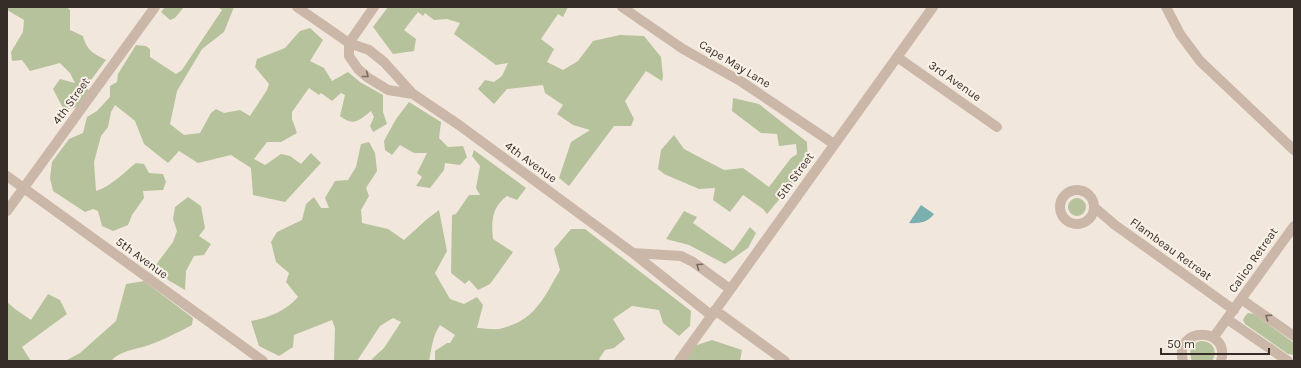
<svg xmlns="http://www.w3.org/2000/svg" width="1301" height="368" font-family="Karla,sans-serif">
<rect width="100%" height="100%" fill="#f2e7dc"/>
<!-- green -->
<path fill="#b6c29c" d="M7 7H67L70 10V30L83 36C87 51 93 53 106 60L88 84V92L77 107 64 110 53 89 60 79 75 83 70 73 60 63 30 71 22 60 12 61 11 52 23 32 24 20 7 10Z
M165 7H184L175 18 170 20 161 12Z
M218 7H234L224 32 202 49 177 91 170 124 184 135 200 133 211 113 216 109 224 113 240 110 250 116 267 90 269 84 255 67 257 59 285 48 300 31 310 28 323 40 310 61 324 68 332 81 348 72 360 82 383 95V112L387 124 373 132 370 126 374 117 371 111C360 120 353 127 340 116L345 95 341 93 332 101 321 93 319 95 309 88 292 112V119L297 133 281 142H267L254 159 265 165 281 154 290 156 301 164 311 153 321 163 285 202 253 195 251 168 231 155 198 163 179 151 168 163 144 144 135 121 115 105 111 112 108 127 101 136 94 162 96 191C112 186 123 173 136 163L144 164 149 173 163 174 166 182 163 190 143 191 144 198 132 215 128 225 113 231 102 226 98 211 93 209 85 212 53 191 50 178 52 162 69 139 83 133 87 117 97 111 110 97V86L117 82 118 74 136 45 146 46 150 49V57L176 74 182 70 222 10Z
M388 7H568L563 17 558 14 541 39 554 49 547 62 563 70 578 61 593 41 620 35 644 36 661 57 663 77 662 81 646 71 625 101 634 119 631 126H614L569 186 559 178 571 142 590 130 573 125 557 114 563 105 545 93 543 85 507 89 494 104 478 89 485 80 494 82 502 76 508 63 496 65 454 34 460 23 447 19 434 20 425 13 423 16 418 12 404 30 416 39 414 51 393 54 373 27Z
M733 98 759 104 807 142 808 165 767 214 763 209 743 195 730 212 713 200 715 188 699 189 664 174 658 169 661 150 674 135 684 149 724 170 743 168 769 187 791 158 797 154 796 144 779 146 777 134 761 133 732 111Z
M409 102 441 122 439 138 448 147 463 146 467 157 460 165 445 163 444 170 430 188 416 186 422 177 417 173 427 153H414L400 145 392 155 385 150 384 141 396 119Z
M369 142 375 153 377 171 366 188 369 196 361 210 362 223 388 229 404 240 426 220 439 210 447 251 435 273 450 299 464 304 477 297 483 305 477 328C484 328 492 330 499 329 535 321 543 299 560 270L554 249 571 229H585L691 311 690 326 679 336 663 323 659 310 632 306 613 319 625 339 614 348 605 350 599 359 602 361H435V351L447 343H450L455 335 440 325C432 337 432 348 429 361H371L372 359 384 348 401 322 393 318 380 326 357 361H334L335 328 332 320 294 335 293 347 279 356 259 346 251 321C268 318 286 311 298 297L286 282 289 273 276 262 271 242 277 232 302 220 306 204 314 197 321 208H329L325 198 335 181 348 180 356 167 361 144Z
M474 150 526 188 517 200 507 196C492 207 491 221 493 239L513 252 490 284 478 290 469 280 465 284 451 273 452 215 456 214 469 195H480L476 188 480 166 472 156Z
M188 197 201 206 205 228 199 236 211 244 204 255 194 256 186 271 185 290 168 280 155 266 173 242 177 231 173 219 175 207Z
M1068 207a9 9 0 1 1 18 0a9 9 0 1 1-18 0Z
M684 211 697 217 693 223 733 251 750 227 756 233 748 248 725 264 689 245 666 239Z
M144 281 193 318 192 325C178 332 164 340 149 345 135 350 121 350 111 361H65L80 353 116 321 126 284Z
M48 294 60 300 67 314 22 347 31 361H7V302L15 309 31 320Z
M1248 313 1254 314 1294 343V355L1288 354 1245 324 1243 320 1245 316Z
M712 340 742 350 740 361H684L694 346Z
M1200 341C1212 340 1219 351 1212 361H1192C1188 352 1191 344 1200 341Z"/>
<!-- water -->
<path fill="#7aafb0" d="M921 205 934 214C928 222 919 224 909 223Z"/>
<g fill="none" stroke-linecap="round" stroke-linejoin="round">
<!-- minor -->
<path stroke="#cbb7a7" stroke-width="10" d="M297 7 349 43 369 50 384 62 413 94 459 125 633 253 712 316
M622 7 683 49 742 82 834 144
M1166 7 1180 34 1200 61 1294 150
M349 43V56L358 69 367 77 388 90 413 94
M349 43 374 7
M897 57 997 127
M7 176 263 361
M1060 207a17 17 0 1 1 34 0a17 17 0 1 1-34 0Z
M1094 207 1115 225 1234 310
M7 211 155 7
M633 253 681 256 693 262 730 289
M1241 299 1294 336
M715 310 785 361
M1227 319 1288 361
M1213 338 1294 226
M679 361 933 7
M1183 361C1173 326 1231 326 1221 361"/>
</g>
<!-- one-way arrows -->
<defs><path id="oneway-chevron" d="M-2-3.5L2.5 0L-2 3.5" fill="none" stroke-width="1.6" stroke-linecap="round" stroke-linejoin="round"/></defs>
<g stroke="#7a6b61">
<use href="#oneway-chevron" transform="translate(366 75) rotate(38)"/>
<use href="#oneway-chevron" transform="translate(699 266) rotate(-145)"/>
<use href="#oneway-chevron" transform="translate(1268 317) rotate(-145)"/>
</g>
<g text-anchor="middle" stroke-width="4" stroke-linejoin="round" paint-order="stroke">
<!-- street labels -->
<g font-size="12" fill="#372d28" stroke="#faf2e8">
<text transform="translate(735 64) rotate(31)" y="4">Cape May Lane</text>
<text transform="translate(955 81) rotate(35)" y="4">3rd Avenue</text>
<text transform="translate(71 101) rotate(-54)" y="4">4th Street</text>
<text transform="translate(531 162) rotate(36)" y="4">4th Avenue</text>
<text transform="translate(795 176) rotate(-54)" y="4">5th Street</text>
<text transform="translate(1171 249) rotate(36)" y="4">Flambeau Retreat</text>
<text transform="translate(142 258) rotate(36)" y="4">5th Avenue</text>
<text transform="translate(1253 260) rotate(-55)" y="4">Calico Retreat</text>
</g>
</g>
<!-- border -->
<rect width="1301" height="368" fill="none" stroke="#372d28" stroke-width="16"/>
<!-- scale -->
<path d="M1161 348v6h108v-6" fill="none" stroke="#372d28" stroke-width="2"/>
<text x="1167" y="348" font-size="12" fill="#372d28" stroke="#faf2e8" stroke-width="3" paint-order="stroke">50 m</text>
</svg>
